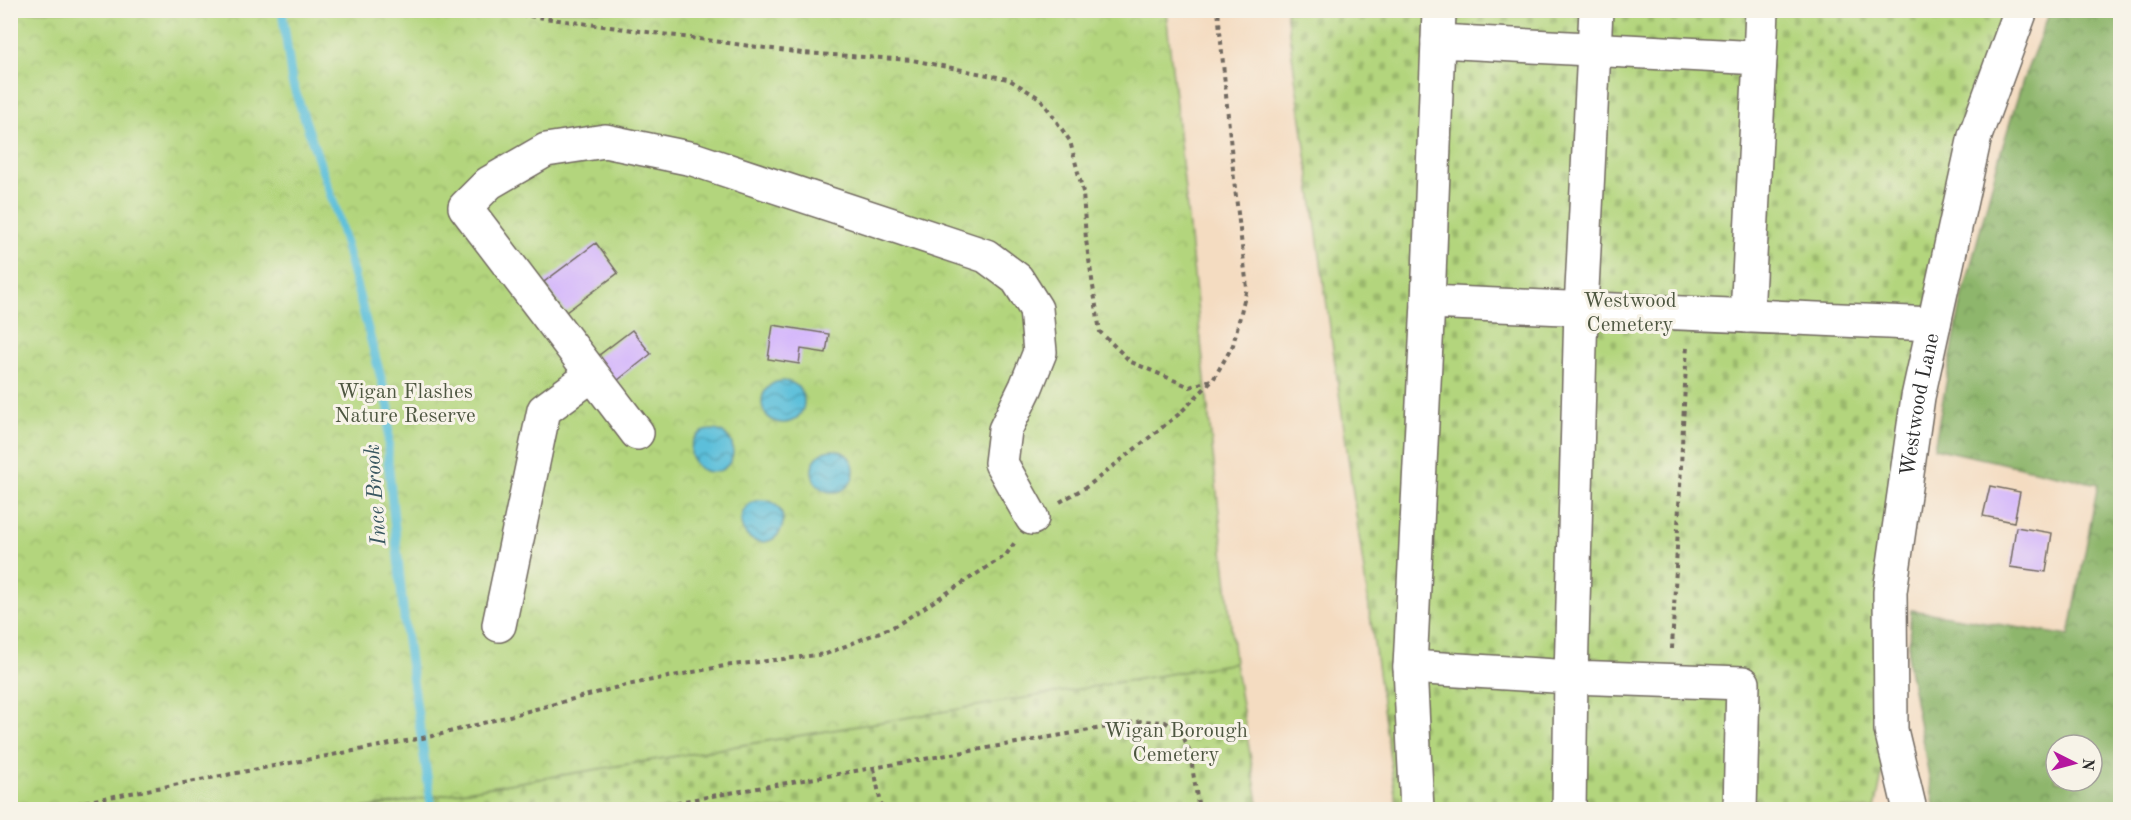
<svg xmlns="http://www.w3.org/2000/svg" width="2131" height="820" font-family="'Old Standard TT',serif">
<defs>
<pattern id="forest-crowns" width="20" height="18" patternUnits="userSpaceOnUse" patternTransform="scale(1.5)"><rect width="20" height="18" fill="#8eb66c"/><path d="M2 6a3 3 0 1 1 6 0M12 15a3 3 0 1 1 6 0" fill="none" stroke="#749459"/></pattern>
<pattern id="cemetery-stones" width="16" height="16" patternUnits="userSpaceOnUse" patternTransform="scale(1.5)"><rect width="16" height="16" fill="#b3d57d"/><path d="M2 7V4a2 2 0 0 1 4 0v3zM10 15v-3a2 2 0 0 1 4 0v3z" fill="#9ab76c"/></pattern>
<pattern id="park-crowns" width="20" height="18" patternUnits="userSpaceOnUse" patternTransform="scale(1.5)"><rect width="20" height="18" fill="#b3d57d"/><path d="M2 6a3 3 0 1 1 6 0M12 15a3 3 0 1 1 6 0" fill="none" stroke="#9ab76c"/></pattern>
<pattern id="water-waves" width="16" height="10" patternUnits="userSpaceOnUse" patternTransform="scale(1.5)"><rect width="16" height="10" fill="#5bbfda"/><path d="M0 5q4-4 8 0t8 0" fill="none" stroke="#4b9bb1"/></pattern>
</defs>
<rect width="100%" height="100%" fill="#f7f3e8"/>
<filter id="ink" filterUnits="userSpaceOnUse"><feTurbulence type="fractalNoise" baseFrequency=".0167" numOctaves="2"/><feDisplacementMap in="SourceGraphic" scale="12" xChannelSelector="R" yChannelSelector="G"/><feConvolveMatrix kernelMatrix="1 2 1 2 8 2 1 2 1" color-interpolation-filters="sRGB"/></filter>
<filter id="wash" filterUnits="userSpaceOnUse"><feTurbulence type="fractalNoise" baseFrequency=".008" numOctaves="4" result="noise"/><feDisplacementMap in="SourceGraphic" scale="24" xChannelSelector="R" yChannelSelector="G"/><feGaussianBlur stdDeviation="1.35" result="paint"/><feColorMatrix in="noise" values="0 0 0 0 0 0 0 0 0 0 0 0 0 0 0 0 0 1.4 0 .05"/><feComposite in="paint" operator="in"/></filter>
<g filter="url(#wash)">
<rect width="100%" height="100%" fill="#f4dcc1"/>
<!-- forest -->
<path fill="url(#forest-crowns)" stroke="#5c704c" stroke-width="1.5" fill-rule="evenodd" d="M2052 11H2120V809H1935L1908 662 1911 610 2069 636 2098 484 1934 448 1961 303 1999 158 2023 80 2049 14ZM2056 745H2092V781H2056Z"/>
<!-- cemetery -->
<path fill="url(#cemetery-stones)" stroke="#6f8054" stroke-width="1.5" d="M1286 11H2021L1918 397 1891 730 1875 809H1397Z
M1235 663 1259 809 358 810 413 800Z"/>
<!-- park -->
<path fill="url(#park-crowns)" stroke="#6f8054" stroke-width="1.5" d="M10 11H1166L1235 663 358 809H11Z"/>
<!-- water -->
<path fill="url(#water-waves)" stroke="#437582" stroke-width="1.5" d="M762 402a21 21 0 1 1 42 0a21 21 0 1 1-42 0Z
M691 451a21 21 0 1 1 42 0a21 21 0 1 1-42 0Z
M812 471a21 21 0 1 1 42 0a21 21 0 1 1-42 0Z
M741 521a21 21 0 1 1 42 0a21 21 0 1 1-42 0Z"/>
<g fill="none" stroke-linecap="round" stroke-linejoin="round">
<!-- stream -->
<path stroke="#5bbfda" stroke-width="9" d="M282 10 292 82 337 213 389 408 388 461 405 627 432 810"/>
</g>
<g id="blocks">
<!-- building -->
<path fill="#d2b2fd" d="M596 243 618 273 566 312 544 282Z
M773 325 829 334 826 353 801 349 799 364 768 359Z
M632 330 651 354 613 384 594 359Z
M1990 486 2020 492 2014 522 1983 516Z
M2016 527 2052 533 2046 572 2010 567Z"/>
</g>
</g>
<g filter="url(#ink)">
<use href="#blocks" fill-opacity="0" stroke="#716960" stroke-width="1.5"/>
<g fill="none" stroke-linecap="round" stroke-linejoin="round">
<!-- minor casing -->
<g stroke="#716960" stroke-width="36">
<g id="minor">
<path d="M1596 10 1581 309 1571 677 1743 683 1740 810"/>
<path d="M1438 41 1439 10"/>
<path d="M1760 58 1762 10"/>
<path d="M1428 302 1438 41 1760 58 1747 316"/>
<path d="M637 433 465 207 489 183 546 150 605 141 693 159 986 256 1017 279 1036 309 1040 352 1026 387 1005 430 1001 463 1032 518"/>
<path d="M499 625 544 410 592 375"/>
<path d="M1410 667 1417 810"/>
<path d="M1569 810 1571 677 1410 667 1428 302 1934 324"/>
<path id="s1" d="M1910 810 1891 730 1890 592 1918 397 1975 136 2021 10"/>
</g>
</g>
<!-- path -->
<path stroke="#716960" stroke-width="4" stroke-dasharray="4.5 4.5" stroke-linecap="butt" d="M485 10 802 53 912 60 1008 79 1041 99 1070 141 1083 192 1086 240 1100 332 1131 362 1190 387 1211 380
M1060 502 1088 486 1179 414 1213 380 1233 345 1247 288 1234 180 1218 10
M1672 649 1687 344
M874 768 882 810
M41 810 438 735 622 686 724 666 826 654 897 625 1006 555 1015 542
M632 810 1142 721 1165 722 1182 733 1190 753 1199 810"/>
<!-- minor -->
<use href="#minor" stroke="#fff" stroke-width="33"/>
</g>
</g>
<g text-anchor="middle" stroke-width="6" stroke-linejoin="round" paint-order="stroke">
<!-- park labels -->
<g font-size="21" fill="#4d5640" stroke="#f7f3e8">
<text x="1630" y="307">Westwood<tspan x="1630" dy="24">Cemetery</tspan></text>
<text x="405" y="398">Wigan Flashes<tspan x="405" dy="24">Nature Reserve</tspan></text>
<text x="1176" y="737">Wigan Borough<tspan x="1176" dy="24">Cemetery</tspan></text>
</g>
<!-- street labels -->
<g font-size="21" fill="#2b2b2b" stroke="#f7f3e8">
<text dy="7" stroke="none"><textPath href="#s1" startOffset="410">Westwood Lane</textPath></text>
</g>
<!-- water labels -->
<g font-size="22" font-style="italic" fill="#395760" stroke="#f7f3e8">
<text transform="translate(374 495) rotate(-94)" y="8">Ince Brook</text>
</g>
</g>
<!-- margin -->
<rect width="2131" height="820" fill="none" stroke="#f7f3e8" stroke-width="36"/>
<!-- north arrow -->
<g transform="translate(2074 763) rotate(96)"><circle r="28" fill="#f7f3e8" stroke="#a5a39c" stroke-width="1.5"/>
<path d="M0-4.5L10 22L0 15L-10 22Z" fill="#b5179e"/>
<text y="-9" font-size="16" font-weight="bold" text-anchor="middle" fill="#2b2b2b">N</text>
</g>
</svg>
